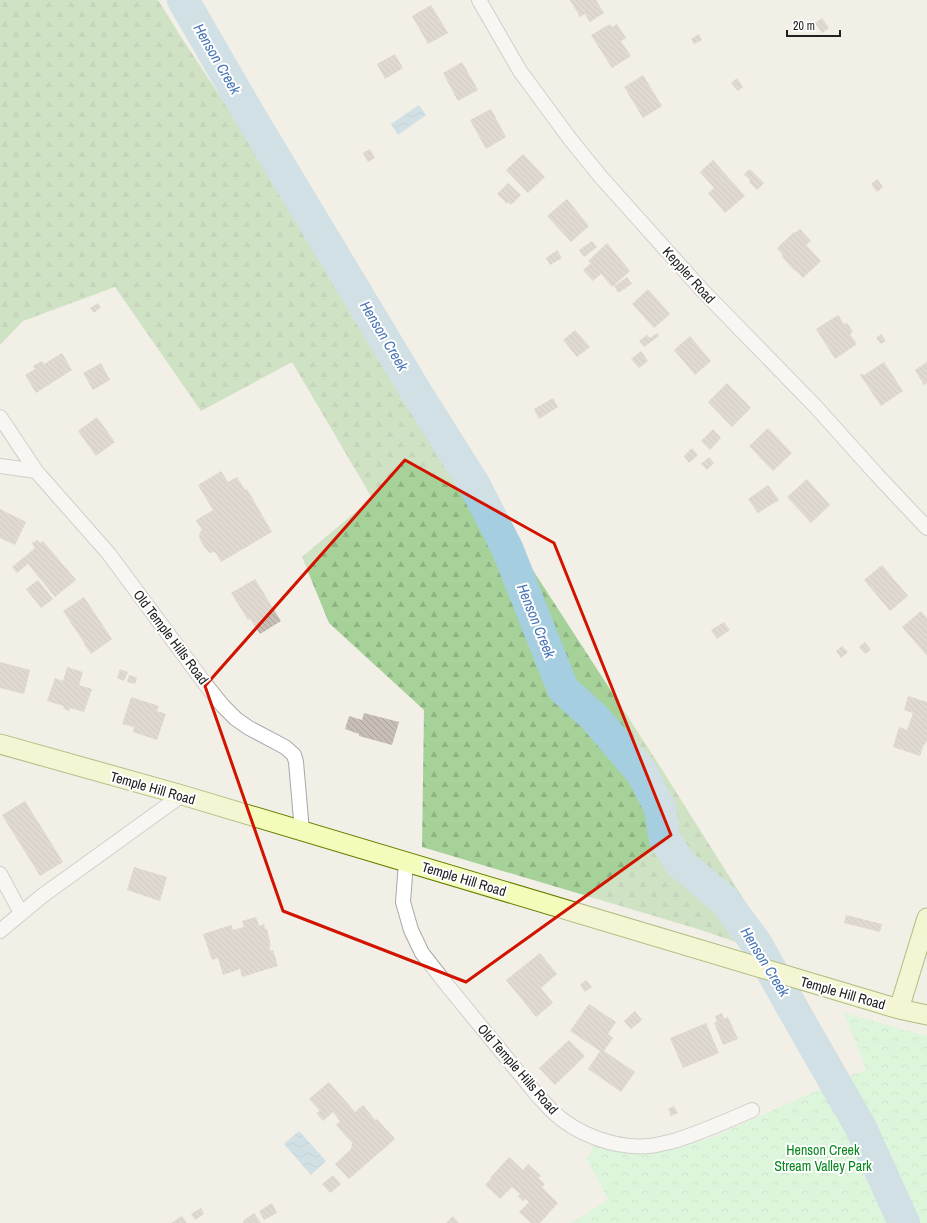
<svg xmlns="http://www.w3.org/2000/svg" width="927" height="1223" font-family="'Archivo Narrow',sans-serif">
<defs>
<pattern id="forest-firs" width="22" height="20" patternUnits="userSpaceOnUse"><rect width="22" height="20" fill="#a6d29a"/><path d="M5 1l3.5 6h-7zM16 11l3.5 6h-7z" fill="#8fb484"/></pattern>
<pattern id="park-crowns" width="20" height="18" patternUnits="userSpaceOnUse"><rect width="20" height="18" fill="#c4fccd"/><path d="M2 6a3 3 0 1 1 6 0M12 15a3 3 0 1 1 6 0" fill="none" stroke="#a8d8b0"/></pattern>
<pattern id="water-waves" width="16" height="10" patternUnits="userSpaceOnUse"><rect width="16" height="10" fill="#a6cee1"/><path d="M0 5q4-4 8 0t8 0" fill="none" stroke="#8fb1c1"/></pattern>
<pattern id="building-back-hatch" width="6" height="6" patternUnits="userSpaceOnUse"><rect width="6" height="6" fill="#c7beb6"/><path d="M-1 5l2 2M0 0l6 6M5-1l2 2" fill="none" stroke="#aba39c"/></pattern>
</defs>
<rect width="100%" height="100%" fill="#f2efe7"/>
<!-- forest -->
<path fill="url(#forest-firs)" d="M0 0H158L181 37 514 541 654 757 780 957 698 929 422 847 424 710 329 623 302 557 372 498 292 362 201 411 115 287 23 321 0 345Z"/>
<!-- park -->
<path fill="url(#park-crowns)" d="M844 1013 927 1036V1223H572L608 1200 587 1159 595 1143 675 1146 708 1139 866 1069Z"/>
<!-- water -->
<path fill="url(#water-waves)" d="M419 105 426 115 398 135 391 124Z
M299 1131 326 1161 311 1175 284 1144Z"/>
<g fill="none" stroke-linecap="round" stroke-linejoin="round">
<!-- river -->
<path stroke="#a6cee1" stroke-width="32" d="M183 0 249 114 416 392 474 484 507 548 563 689 594 717 642 773 660 808 665 840 681 864 724 900 756 943 798 1018 861 1128 904 1223"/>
</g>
<!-- building -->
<path fill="url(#building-back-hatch)" d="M570 0H596L604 13 590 22 585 14 580 17Z
M431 5 448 33 428 44 412 16Z
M822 18 829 28 822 33 815 23Z
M610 24 612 27 617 24 626 38 621 41 631 56 612 68 591 35Z
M699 34 702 40 694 44 691 39Z
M395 54 403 68 385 79 377 64Z
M462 62 478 90 458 101 443 73Z
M643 75 662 106 643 118 624 87Z
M737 78 743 87 738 91 731 83Z
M491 109 506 137 486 149 470 120Z
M370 149 375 158 368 162 363 153Z
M523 154 545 177 528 193 506 170Z
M713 160 745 196 725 213 708 193 714 188 700 172Z
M750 169 764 183 757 190 749 182 750 180 744 174Z
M877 179 883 187 877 192 871 184Z
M508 183 521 195 511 205 508 202 507 204 497 194Z
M567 199 589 226 571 242 547 216Z
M800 229 811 241 806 245 821 261 803 278 796 271H795L781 256 783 255 777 248 794 232 795 233Z
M592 241 597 247 584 257 579 250Z
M607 243 630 271 612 287 601 274 593 281 583 270 591 263 588 261Z
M557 250 562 258 550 265 546 258Z
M627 277 632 284 618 293 614 286Z
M648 289 670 314 654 328 632 304Z
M98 303 101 307 94 313 90 308Z
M838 315 844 324 847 323 853 332 850 334 857 344 835 359 816 329Z
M575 330 590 347 577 357 563 340Z
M657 333 659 336 644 347 639 341 647 335 650 338Z
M881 334 886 341 881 344 876 338Z
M690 336 711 361 695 375 674 350Z
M641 351 648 361 639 368 631 359Z
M62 353 72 370 36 393 25 375 35 369 33 366 42 361 44 364Z
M884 362 903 391 881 406 860 375 863 374 864 375Z
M927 362V383L924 385 915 370Z
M101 363 110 380 93 390 83 373Z
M727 383 751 408 732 427 708 402Z
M553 398 558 407 539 419 534 409Z
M97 417 115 442 96 456 78 431Z
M768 428 792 453 773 471 749 446Z
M713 429 721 438 710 450 701 441Z
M692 448 698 455 689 463 684 456Z
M709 457 714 463 707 470 701 464Z
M221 471 228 482 237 477 245 490 247 489 272 532 221 562 215 552 210 553 205 548 201 542 199 537 200 532 202 530 196 520 213 510 198 485Z
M807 479 830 505 811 523 787 497Z
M768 485 779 500 758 513 748 499Z
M0 509 26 522 15 545 0 538Z
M37 540 40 543 43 541 76 580 55 597 28 564 17 573 12 567 35 548 32 543Z
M882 565 908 596 890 611 864 580Z
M255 579 281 621 260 634 250 619 248 620 231 593Z
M38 580 53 599 41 608 26 589Z
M84 597 112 639 91 654 84 644H85L63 611Z
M921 611 927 618V656L902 627Z
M724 622 730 630 717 639 711 630Z
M865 642 871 650 865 654 859 647Z
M842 646 848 652 841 658 836 651Z
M0 662 30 670 24 694 0 688Z
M67 667 83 672 79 685 92 689 84 712 70 708 69 711 63 708 64 706 47 701 55 678 63 681Z
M120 669 128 672 124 681 117 678Z
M129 675 137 677 135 684 127 682Z
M908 696 927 702V740L925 745 924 744 920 756 893 747 899 727 907 730 913 713 904 710Z
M131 697 159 706 157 711 166 714 157 740 133 732 134 727 122 724Z
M364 713 399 722 392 745 359 736V734L345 729 349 716 362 720Z
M25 801 63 862 40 876 2 815Z
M134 867 167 877 160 901 127 890Z
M846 915 882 924 880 932 844 923Z
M256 917 259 926 264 924 265 929H267L271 946 269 947 271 951 273 950 278 966 242 977 240 969 223 975 218 958 212 960 203 934 231 925 233 930 244 927 242 921Z
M540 953 557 974 541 988 553 1003 536 1017 506 980Z
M586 980 592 987 585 992 580 985Z
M589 1004 616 1022 608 1034 613 1038 604 1051 635 1072 621 1092 588 1069 600 1051 570 1031Z
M635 1011 642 1020 631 1029 624 1021Z
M722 1013 724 1019 728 1017 738 1039 723 1045 714 1023 717 1022 715 1016Z
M706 1023 719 1053 683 1068 670 1038Z
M569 1040 585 1056 555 1085 539 1068Z
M329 1082 355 1112 363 1105 375 1120 377 1119 395 1139 349 1179 335 1164 351 1149 352 1143 336 1125 340 1121 333 1112 323 1121 316 1113 320 1111 309 1099Z
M674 1106 678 1113 671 1116 668 1109Z
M509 1157 523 1170 528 1164 541 1176 538 1178 545 1184 542 1187 558 1203 540 1223H531L519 1212 529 1202 526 1199 523 1201 518 1196 520 1194 512 1187 500 1199 485 1185 491 1179 490 1178Z
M333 1175 341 1184 330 1193 322 1184Z
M272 1203 277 1213 264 1220 259 1211Z
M201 1208 204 1214 195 1220 191 1214Z
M254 1213 261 1223H244L243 1221Z
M182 1216 187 1223H171Z
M453 1216 459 1223H446Z"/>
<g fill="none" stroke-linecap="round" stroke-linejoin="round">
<!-- street casing -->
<g stroke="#a8a8a8" stroke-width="16">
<path id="street" d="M479 0 520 71 570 139 600 176 702 290 816 407 877 475 927 528
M0 417 36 471
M0 466 36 471 109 554 206 685 223 706 236 719 249 728 285 747 294 755 296 762 302 831
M406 862 403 902 411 930 422 953 447 985 537 1095C542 1100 547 1106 552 1111 576 1134 615 1149 649 1146 656 1146 663 1143 670 1142 698 1134 725 1122 752 1110
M0 874 21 913
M0 931 42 896 182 795"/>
</g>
<!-- secondary casing -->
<g stroke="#667f00" stroke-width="21">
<path id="secondary" d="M0 744 182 795 795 978 899 1009 927 1015
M899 1009 927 918"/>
</g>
<!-- street -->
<use href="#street" stroke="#fff" stroke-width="14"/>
<!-- secondary -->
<use href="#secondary" stroke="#f3fcba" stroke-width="19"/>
</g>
<!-- marked area -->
<path d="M0 0H927V1223H0ZM405 460 554 543 671 835 466 982 283 911 205 686Z" fill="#f2efe7" fill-opacity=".55" fill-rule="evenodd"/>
<path fill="none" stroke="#d21300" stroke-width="3" stroke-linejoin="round" d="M405 460 554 543 671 835 466 982 283 911 205 686Z"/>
<g text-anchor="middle" stroke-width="4" stroke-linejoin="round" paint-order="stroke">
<!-- street labels -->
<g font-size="14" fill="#212121" stroke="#fff">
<text transform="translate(689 275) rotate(48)" y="5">Keppler Road</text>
<text transform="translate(171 637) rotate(53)" y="5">Old Temple Hills Road</text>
<text transform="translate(153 788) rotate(16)" y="5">Temple Hill Road</text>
<text transform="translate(464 879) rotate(17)" y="5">Temple Hill Road</text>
<text transform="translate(843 993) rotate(16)" y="5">Temple Hill Road</text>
<text transform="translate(518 1069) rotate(49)" y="5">Old Temple Hills Road</text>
</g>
<!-- park labels -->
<g font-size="14" fill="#07871d" stroke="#fff">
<text x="823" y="1155">Henson Creek<tspan x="823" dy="16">Stream Valley Park</tspan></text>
</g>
<!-- water labels -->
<g font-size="15" font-style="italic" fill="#4875b6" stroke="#fff">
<text transform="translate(217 59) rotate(60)" y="5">Henson Creek</text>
<text transform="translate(384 336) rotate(59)" y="5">Henson Creek</text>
<text transform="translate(536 621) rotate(68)" y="5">Henson Creek</text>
<text transform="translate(765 962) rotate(58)" y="5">Henson Creek</text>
</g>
</g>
<!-- scale -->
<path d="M787 30v6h53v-6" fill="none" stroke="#212121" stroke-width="2"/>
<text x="793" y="30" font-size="12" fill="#212121" stroke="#ffffff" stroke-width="3" paint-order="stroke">20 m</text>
</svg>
